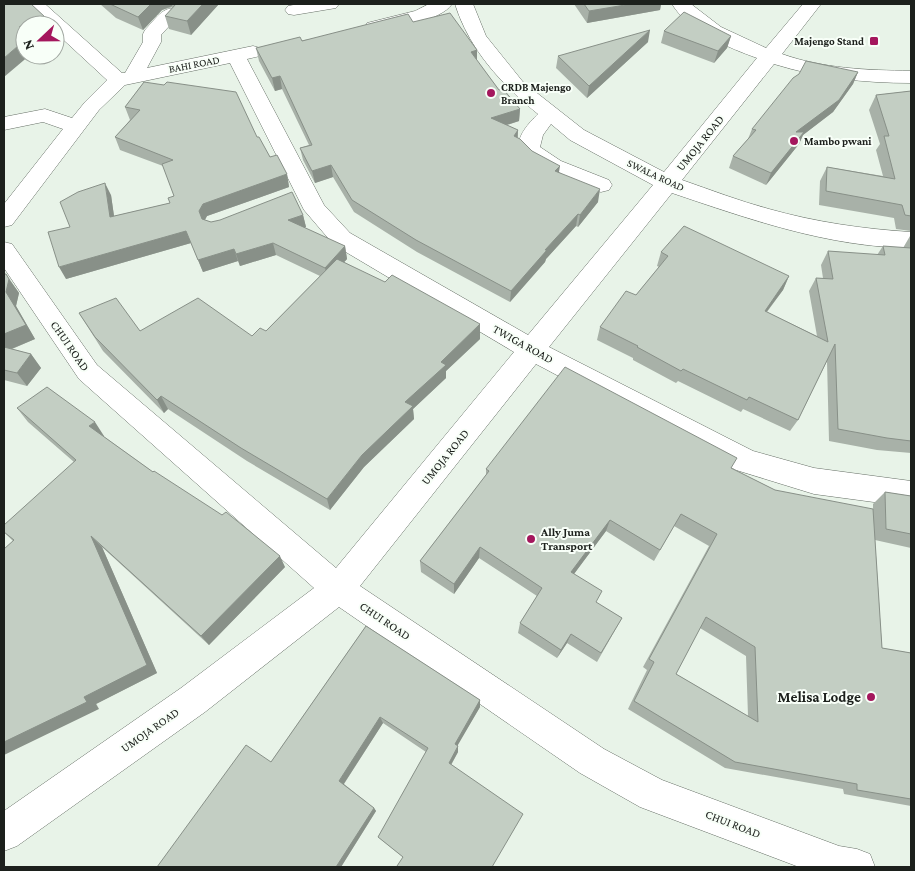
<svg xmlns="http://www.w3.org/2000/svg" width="915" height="871" font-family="'Crimson Pro',serif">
<rect width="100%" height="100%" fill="#e8f3e8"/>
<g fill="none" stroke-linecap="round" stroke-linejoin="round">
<!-- minor casing -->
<g stroke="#666f66" stroke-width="1">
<path id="minor" d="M26 4H45L122 73H125L143 42V34L145 30C155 20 163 5 178 9L181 13 161 35V42L147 68 253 46 260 48 263 52 260 56 247 59 324 205 350 233 528 335 653 185 570 140 551 124 543 135 540 147 561 161 609 180 612 185 609 190 601 192 593 190C578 184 525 166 520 150 515 137 530 122 538 114 501 84 469 49 455 4H473L486 36 523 82 584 130 664 172 757 58C729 48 688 31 672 4H691L721 27 766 48 803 4H821L782 54C824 69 867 70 911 71V83C864 83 819 78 774 64L682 180C711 190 739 201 769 209 815 222 863 229 911 232V248C828 247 749 219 672 193L549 347 753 451 814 468 911 481V507L814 494 736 470 536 364 360 586 604 749 662 780 839 846 857 849 870 854 875 867H799L640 807 580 773 339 607 205 712 17 846 4 851V811L181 688 314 588 79 379 4 268V242L12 244 97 365 336 568 514 352 334 245 304 210 230 63 125 85 99 110 12 225 4 227V204L63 129 43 122 4 130V117L45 109 72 118 85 102 107 80 55 32V25H47Z
M339 4 336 8 294 15 288 14 285 10 288 6 299 4Z
M429 4H452C441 21 394 28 374 33L367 31 365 27 367 23 415 11Z"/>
</g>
<!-- minor -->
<use href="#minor" fill="#fff" fill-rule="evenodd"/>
</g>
<!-- wall -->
<path fill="#a8b1a8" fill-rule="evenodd" d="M100 4H219L191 35 169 29 165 16 173 7 162 10 143 30 116 18Z
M574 4H661L660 10 587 23Z
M413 22 477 50V61L499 90 520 109 519 121 507 125 518 130V138L532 151 598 202 578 227 576 226 546 259 545 262 510 302 417 252 354 212 333 177 315 183 303 160 300 148 309 145 282 89 275 91 259 61 256 48Z
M664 31 731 36 727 48 714 63 661 43Z
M648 42 587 98 556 68 558 56Z
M858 72 853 84 833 112 803 135 799 144 766 185 729 168 733 156 748 139 752 129Z
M144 82 257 137 270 157 287 174 289 187 207 216 205 220 211 222 303 215 306 227 304 228 345 246 347 259 344 262 480 339 446 371V378L413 409 414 419 364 467 330 510 247 461 168 409 164 413 103 351 79 313 140 331 252 336 266 331 320 276 276 255 240 266 238 261 203 272 191 243 66 279 70 227 111 195 114 216 170 203 174 196 163 166 120 150 115 137 130 120 125 107Z
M911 91V231L896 229 894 218 819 205 820 181 827 167 883 176 876 150 880 144 869 110 876 95Z
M910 236H911V453L877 450 829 441 827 361 798 420 790 431 743 409 741 412 678 381 676 383 633 360V358L597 340 600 327 636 295 659 267 657 266 661 252 789 276 783 290 767 312 817 336 809 291 816 278H823L821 265 828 251 877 255 883 246 903 248Z
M4 274H6L19 293 16 306 35 339 12 349 31 354 41 368 27 386 4 380Z
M17 408 104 436H103L153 472 285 567 209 645 102 547 157 673 96 704 99 709 13 541 4 532 74 462 28 422Z
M731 468 775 490 873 520V504L885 492 911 496V548L875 540 882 648 911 653V806L844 794 843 789 725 768 628 709 647 670 643 667 709 546 674 526 654 561 606 531 574 574 597 603 622 618 597 662 567 643 557 658 518 633 520 623 537 596 479 558 454 594 421 572 420 561 486 475V469ZM700 628 746 656 748 716 676 674Z
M366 626 480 700V707L457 745 458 746V752L403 857 378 837 426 752 383 723 344 784 374 808 376 811 341 867H157L271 762Z"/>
<!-- shaded-wall -->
<path fill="#889088" d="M151 4H172V6L162 10 143 30 138 17Z
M203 4H219L191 35 187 21Z
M631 4H661L660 10 587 23 589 11Z
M45 17 49 25H25V39L19 27Z
M650 30 648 42 587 98 589 86Z
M731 36 727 48 714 63 718 51Z
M25 40V55H30L4 77V58Z
M477 50V63L471 52Z
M858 72 853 84 833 112 803 135 799 144 766 185 771 173 796 132Z
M280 76 282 89 275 91 272 78Z
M520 109 519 121 490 130 491 118Z
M518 130 517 142 514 136Z
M331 165 333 177 315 183 312 171Z
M560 166 558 178 555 171Z
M287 174 289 187 207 216 203 223 199 211 203 204Z
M105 183 111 195 116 230 110 217Z
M600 189 598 202 578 227 580 215Z
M578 214 576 226 546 259 545 262 510 302 511 291 545 250Z
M303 215 306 227 291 232 288 220Z
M186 231 191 243 66 279 59 267Z
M273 243 276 255 240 266 236 254Z
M345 246 347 259 328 280 325 268Z
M234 249 238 261 203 272 198 260Z
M789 276 783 290 758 323 765 311Z
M9 279 19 293 16 306 35 339 4 352V334L6 292Z
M480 324V339L446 371V378L413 409 414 419 364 467 330 510 327 499 362 455 405 402 441 362Z
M31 354 41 368 27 386 17 373Z
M161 396 168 409 164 413 157 400Z
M95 422 104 436 99 440 89 426Z
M610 520 606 531 568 582 571 572Z
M91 536 102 547 157 673 96 704 99 709 4 755V742Z
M480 547 479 558 454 594V584Z
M280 556 285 567 209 645 201 636Z
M571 634 567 643 557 658 561 650Z
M480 700V707L455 750V744Z
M380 717 383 723 343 785 339 781Z
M458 746V752L449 768V763Z
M374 808 376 811 341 867H336Z"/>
<!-- building -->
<path fill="#c3cec3" stroke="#889088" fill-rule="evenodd" d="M4 4H31L45 17 19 27 25 32V40L4 58Z
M110 4H151L138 17Z
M176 4H203L187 21 165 16Z
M584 4H631L589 11Z
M684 12 731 36 718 51 664 31Z
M450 13 477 50 471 52 499 90 503 89 520 109 491 118 518 130 514 136 520 139 532 151 560 166 555 171 600 189 580 215 578 214 545 250H547L511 291 416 240 352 200 331 165 312 171 300 148 312 145 280 76 272 78 256 48 300 37 302 41 408 14 413 22Z
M650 30 589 86 558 56Z
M806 61 858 72 839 100 796 132H804L771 173 733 156 756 130 752 129 793 78 799 74Z
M144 82 164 85 167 82 236 92 257 137H259L270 157 277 155 287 174 203 204 199 211 202 219 211 222 220 220 292 192 303 215 288 220 345 246 325 268 273 243 236 254 234 249 198 260 186 231 59 267 48 232 70 227 60 202 78 192 105 183 110 217 170 203 168 198 174 196 162 164 173 160 115 137 140 110 125 107Z
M911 91V216L905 215 902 205 826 191 827 167 895 179 884 136H889L876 95Z
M684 226 789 276 765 311 828 342 816 278 833 279 828 251 885 255 883 246 911 248V441L887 438 838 429 835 344 798 420 749 397 747 400 683 369 681 371 637 347 638 346 600 327 626 291 636 295 668 256 661 252Z
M337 259 385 282 392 275 480 324 441 362 446 365 405 402 413 406 362 455 327 499 241 448 161 396 157 400 95 337 79 313 116 298 140 331 198 298 252 336 260 328 266 331Z
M4 274H6L9 279 6 292 26 325 4 334Z
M4 347 31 354 17 373 4 370Z
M565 367 737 458 731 468 775 490 873 509 882 648 911 653V799L857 790V784L735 762 634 701 654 662 649 659 717 534 681 514 660 550 610 520 571 572 602 591 596 602 622 618 601 653 571 634 561 650 520 623 542 588 480 547 454 584 420 561 489 471 486 469ZM706 617 755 647 758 722 676 674Z
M47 387 95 422 89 426 153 472 154 471 222 515 226 512 280 556 201 636 91 536 147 665 84 697 87 702 4 742V549L14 540 4 532V525L76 460 17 408Z
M885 492 911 496V534L886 529Z
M366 626 480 700 455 744 458 746 449 763 523 814 492 867H399L397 866 403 857 378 837 428 748 380 717 339 781 374 808 336 867H157L246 745 271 762Z"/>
<!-- markers -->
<g fill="#a4175d" stroke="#f8fff8" stroke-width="2">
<rect x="869" y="36" width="10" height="10" rx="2.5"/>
<circle cx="491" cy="93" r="5"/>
<circle cx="794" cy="141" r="5"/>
<circle cx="531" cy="539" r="5"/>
<circle cx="871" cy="697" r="5"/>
</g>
<g text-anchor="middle" stroke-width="4" stroke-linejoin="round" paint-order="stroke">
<!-- far-poi labels -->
<g font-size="11" font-weight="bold" fill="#1c201c" stroke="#f8fff8" text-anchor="start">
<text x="864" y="45" text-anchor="end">Majengo Stand</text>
<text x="501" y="91">CRDB Majengo<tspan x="501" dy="13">Branch</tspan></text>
<text x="804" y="145">Mambo pwani</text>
</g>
<!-- far-street labels -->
<g font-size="11" fill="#1c201c" stroke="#f8fff8">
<text transform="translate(194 64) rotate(-11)" y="4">BAHI ROAD</text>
<text transform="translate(656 175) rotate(25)" y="4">SWALA ROAD</text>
</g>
<!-- street labels -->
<g font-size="12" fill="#1c201c" stroke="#f8fff8">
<text transform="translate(700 143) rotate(-51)" y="4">UMOJA ROAD</text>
<text transform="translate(523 344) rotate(29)" y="4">TWIGA ROAD</text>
<text transform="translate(70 346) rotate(55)" y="4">CHUI ROAD</text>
<text transform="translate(445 457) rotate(-51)" y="4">UMOJA ROAD</text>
<text transform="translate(385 621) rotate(34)" y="4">CHUI ROAD</text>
<text transform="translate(150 730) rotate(-35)" y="4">UMOJA ROAD</text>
<text transform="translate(733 824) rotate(21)" y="4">CHUI ROAD</text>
</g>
<!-- poi labels -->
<g font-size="12" font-weight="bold" fill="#1c201c" stroke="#f8fff8" text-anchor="start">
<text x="541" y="536">Ally Juma<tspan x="541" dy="14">Transport</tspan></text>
</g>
<!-- near-poi labels -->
<g font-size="15" font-weight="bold" fill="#1c201c" stroke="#f8fff8" text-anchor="end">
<text x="861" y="702">Melisa Lodge</text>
</g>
</g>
<!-- border -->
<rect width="915" height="871" fill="none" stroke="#1c201c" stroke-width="10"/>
<!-- north arrow -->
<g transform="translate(40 40) rotate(248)"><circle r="24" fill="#f8fff8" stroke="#a0a6a0"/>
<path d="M0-4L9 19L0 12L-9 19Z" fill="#a4175d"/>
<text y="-8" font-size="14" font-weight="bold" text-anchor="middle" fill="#1c201c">N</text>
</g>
</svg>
